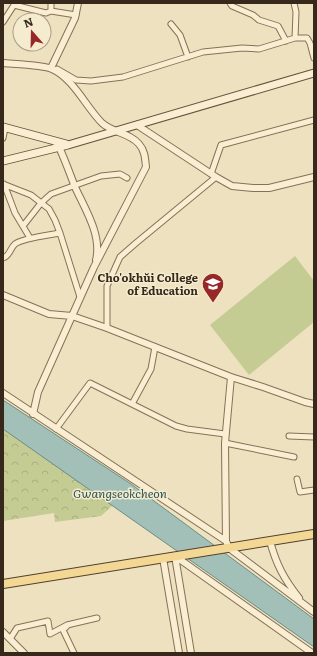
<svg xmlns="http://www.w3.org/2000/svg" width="317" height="656" font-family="Literata,serif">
<defs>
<pattern id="park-crowns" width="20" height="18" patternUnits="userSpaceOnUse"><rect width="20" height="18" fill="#c4cc93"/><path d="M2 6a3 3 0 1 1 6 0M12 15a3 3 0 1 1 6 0" fill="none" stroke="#a9af7e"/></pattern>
</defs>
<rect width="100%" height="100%" fill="#eee1bf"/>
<!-- park -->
<path fill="url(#park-crowns)" d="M3 429 113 505 101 516 55 522 54 513 3 521Z"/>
<!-- pitch -->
<path fill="#c4cc93" d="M295 256 314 281V322L249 375 210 325Z"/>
<!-- water -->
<path fill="#a2c0b8" stroke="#698d85" d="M3 400 131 484 314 619V647L3 429Z"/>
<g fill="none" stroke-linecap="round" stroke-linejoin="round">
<!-- minor casing -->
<g stroke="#867157" stroke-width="7">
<path id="minor" d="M230 3 232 6 253 15 259 20 278 26 286 41
M294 3 296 12 295 38
M51 11V3
M3 22 14 5 46 13 51 11 76 15
M171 24 180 35 188 57
M57 69 76 80 91 81 123 77 203 52 242 48 259 49 295 38H307L310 43 314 58
M3 138 5 128
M211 174 221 145 314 120
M3 184 31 195 49 209 55 220 60 233 80 297
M4 184 15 213 30 238
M23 226 41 203 51 194 101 176 120 174 127 178
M3 258C10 256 10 248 15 244 23 238 50 235 60 233
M107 328V286L120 257 136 243 216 177
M132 404 151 369 155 347
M56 429 90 383 176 426 187 429 225 434
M289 436 314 437
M225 443 294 457
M297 479 300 492 314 490
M67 626 63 630 74 653
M10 639 17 628 48 621 50 634 67 625 97 618"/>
</g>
<!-- tertiary casing -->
<g stroke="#867157" stroke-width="8">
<path id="tertiary" d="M3 63C14 64 44 65 52 69 73 78 86 107 102 123 113 133 130 133 139 144 145 151 145 158 146 167L94 267 72 316 38 392 33 414
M51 68 75 18 78 3
M137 125 216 177 232 186 253 188H269L314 177
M59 147C65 160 70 174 75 187 85 209 102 235 96 260
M3 295 49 314 72 316 107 328 231 377 263 387 305 402 314 404
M3 393 226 541 229 548 314 612
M226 541 225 443 231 377
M270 541C276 564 284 579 299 598
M175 556 312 653
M175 556 191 653
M163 558 179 653
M3 632 24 653"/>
</g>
<!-- secondary casing -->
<g stroke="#68523b" stroke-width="9">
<path id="secondary" d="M3 127 66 144
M3 161 68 145 314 73"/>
</g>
<!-- primary casing -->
<g stroke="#543f2c" stroke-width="10">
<path id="primary" d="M3 584 314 534"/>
</g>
<!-- minor -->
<use href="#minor" stroke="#f9eed2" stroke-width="5"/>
<!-- tertiary -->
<use href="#tertiary" stroke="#f9eed2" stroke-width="6"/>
<!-- secondary -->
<use href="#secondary" stroke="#f9eed2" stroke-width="7"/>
<!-- primary -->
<use href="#primary" stroke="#f2d795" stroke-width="8"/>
</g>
<!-- icons -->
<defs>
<g id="university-pin" transform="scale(1.15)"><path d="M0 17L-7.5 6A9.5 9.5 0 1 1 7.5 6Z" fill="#962827" stroke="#f5ebce"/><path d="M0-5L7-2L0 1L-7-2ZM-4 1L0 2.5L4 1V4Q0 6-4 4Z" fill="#fff"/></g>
</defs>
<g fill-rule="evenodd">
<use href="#university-pin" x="213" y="284"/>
</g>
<g text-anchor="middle" stroke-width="3" stroke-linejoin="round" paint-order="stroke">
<!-- poi labels -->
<g font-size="11" font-weight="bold" fill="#36291c" stroke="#f5ebce" text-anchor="end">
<text x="198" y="282">Cho'okhŭi College<tspan x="198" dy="13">of Education</tspan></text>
</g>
<!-- water labels -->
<g font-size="12" font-style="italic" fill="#2b5654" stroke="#f5ebce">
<text x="120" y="498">Gwangseokcheon</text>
</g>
</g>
<!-- border -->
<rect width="317" height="656" fill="none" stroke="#36291c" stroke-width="8"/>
<!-- north arrow -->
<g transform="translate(32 32) rotate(340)"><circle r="19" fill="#f5ebce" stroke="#a99d87"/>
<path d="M0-3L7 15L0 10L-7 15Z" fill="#962827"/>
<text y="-6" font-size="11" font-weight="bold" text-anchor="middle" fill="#36291c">N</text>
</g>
</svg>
